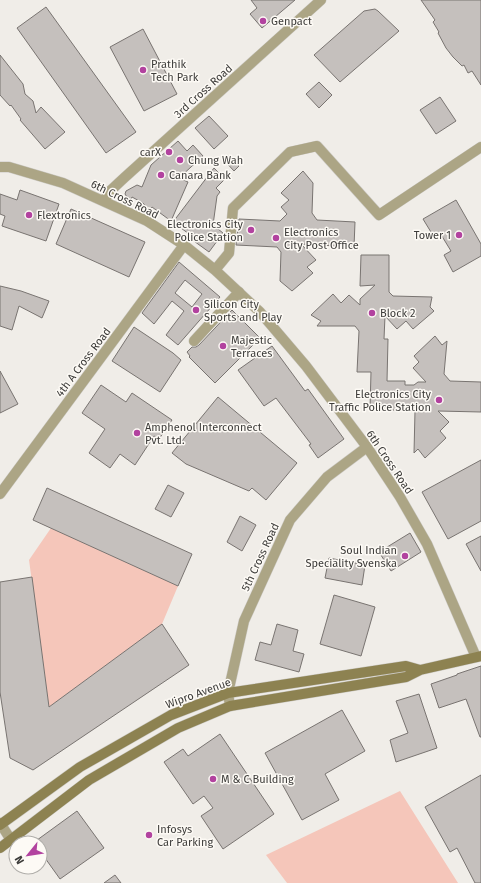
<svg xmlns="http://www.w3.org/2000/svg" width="481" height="883" font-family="'Fira Sans',sans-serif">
<rect width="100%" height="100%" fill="#f0ede8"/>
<!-- green -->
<path fill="#f5c6ba" d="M51 528 178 586 162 624 49 707 29 560Z
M400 791 458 883H287L266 855Z"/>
<!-- building -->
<path fill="#c5c0bd" stroke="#797471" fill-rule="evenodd" d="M251 0H295L262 28 250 14 257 8Z
M421 0H481V85L472 71 468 73 464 65 462 66 453 57 446 48 438 33 439 32 433 22 435 20Z
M46 7 136 132 106 153 17 28Z
M375 9 378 11 399 31 340 82 314 55 364 11Z
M143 29 177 94 144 111 110 47Z
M0 55 23 84 25 94 33 101 36 113 41 107 65 132 45 149 20 120 21 119 11 105 10 106 0 95Z
M319 82 332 95 319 108 306 94Z
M440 97 456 121 436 134 420 110Z
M209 116 228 136 214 149 195 128Z
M178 141 187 151 193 145 203 156 179 178 188 182 171 221 152 207 150 209 147 208 143 203 132 197 131 199 127 197 125 194 126 191 137 185 142 187 151 165Z
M228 155 239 166 234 171 223 159Z
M214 168 225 179 216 188 220 192 217 196 213 225 223 233 209 252 187 236 189 234 173 222Z
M303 171 313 183 312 213 317 220 355 222 354 247 301 244 316 260 307 267 313 273 292 291 280 281 281 252 277 247 236 245 239 219 280 221 287 214 281 207 289 200 281 193Z
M20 190 59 204 46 241 2 226 5 216 0 214V194L17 200Z
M456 200 481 244V256L453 272 444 255 451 251 440 233 434 237 423 219Z
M71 209 145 242 129 277 56 244Z
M361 255H389V292L393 296 432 297 430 307 434 311 413 329 406 321 397 329 385 316 384 339H388L387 381H405V385H414L418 382H426L413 368 419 362 414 356 435 336 442 345 447 341 444 374 450 381 481 382V412L438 411 449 422 440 431 446 438 425 458 418 449 414 453 415 411 370 409 371 372H357L359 331 355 326H317L321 321 311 315 333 294 341 303 349 295 360 305V299L375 285 360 286Z
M179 262 220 297 178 345 166 335 184 311 172 301 154 324 142 313ZM185 280 202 294 192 307 175 293Z
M0 286 21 291 49 301 42 318 19 306 12 330 0 326Z
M232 310 260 338 215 383 189 357 190 356 187 352 192 347H196L199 345Z
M134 327 173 353 181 360 160 392 112 361Z
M272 346 305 391 308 389 344 439 318 458 309 445 311 444 276 398 264 406 238 370Z
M0 371 18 404 0 413Z
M101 385 126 402 132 393 172 420 159 439 154 436 135 465 120 454 110 468 89 453 105 429 82 413Z
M218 397 297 463 266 500 252 488 249 491 186 464 172 453Z
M481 460V521L448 539 422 492Z
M168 485 184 493 171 517 155 509Z
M47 488 192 554 178 586 33 520Z
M240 516 256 525 242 551 227 542Z
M410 533 421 552 391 571 379 552Z
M481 536V571L466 544Z
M329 558 365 565 362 585 325 578Z
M32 577 49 707 162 624 189 665 33 770 10 758 0 692V582Z
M334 595 375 607 361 656 320 644Z
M277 624 298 630 293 651 304 654 299 672 255 660 260 642 271 645Z
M481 666V737H480L466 699 439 708 431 684 457 675V674Z
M419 694 437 748 396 762 390 740 408 733 396 701Z
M342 710 365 751 325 774 339 800 302 820 265 753Z
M220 734 274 814 223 849 201 816 213 808 204 796 193 804 164 762 183 749 188 756Z
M481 775V883H475L457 848 450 852 425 807Z
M77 811 104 848 60 879 40 851V843H33Z
M115 875 121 883H104Z"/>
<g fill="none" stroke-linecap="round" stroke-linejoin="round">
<!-- minor casing -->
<g stroke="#cccac5" stroke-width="11">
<path id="minor" d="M194 341 239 292"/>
</g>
<!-- tertiary casing -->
<g stroke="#cccac5" stroke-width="11">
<path id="tertiary" d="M0 167H9L63 183 147 221 184 245 215 270 260 312 306 366 367 447 400 497 427 544 476 657
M104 201 109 192 124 178 321 0
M215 270 229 253 233 208 290 152 317 146 379 215 481 147
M0 494 184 245
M230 706 228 693 244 621 290 520 327 477 367 447
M0 823 11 840"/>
</g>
<!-- secondary casing -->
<g stroke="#cccac5" stroke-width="11">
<path id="secondary" d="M0 825 80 767 171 715 228 693 406 666 420 670 481 656
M0 848 89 780 178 728 230 706 406 677 420 670"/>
</g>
<!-- minor -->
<use href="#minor" stroke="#aca585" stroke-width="10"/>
<!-- tertiary -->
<use href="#tertiary" stroke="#aca585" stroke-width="10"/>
<!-- secondary -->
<use href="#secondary" stroke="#8d8251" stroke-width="10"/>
</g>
<!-- markers -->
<g fill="#b2429f" stroke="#fdfaf5" stroke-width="1.5">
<circle cx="263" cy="21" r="4"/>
<circle cx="143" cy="70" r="4"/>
<circle cx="169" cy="152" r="4"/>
<circle cx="180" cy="160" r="4"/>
<circle cx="161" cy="175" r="4"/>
<circle cx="29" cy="215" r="4"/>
<circle cx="251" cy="230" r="4"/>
<circle cx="459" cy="235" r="4"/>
<circle cx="276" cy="238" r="4"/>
<circle cx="196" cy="310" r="4"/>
<circle cx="372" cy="313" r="4"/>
<circle cx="223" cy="346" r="4"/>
<circle cx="439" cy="400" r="4"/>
<circle cx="137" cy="433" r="4"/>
<circle cx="405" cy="556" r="4"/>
<circle cx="213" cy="779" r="4"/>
<circle cx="149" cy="835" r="4"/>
</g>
<g text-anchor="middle" stroke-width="3" stroke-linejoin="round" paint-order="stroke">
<!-- poi labels -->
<g font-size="11" fill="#3d3c3a" stroke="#fdfaf5" text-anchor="start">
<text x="271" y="25">Genpact</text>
<text x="151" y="68">Prathik<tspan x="151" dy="13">Tech Park</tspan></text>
<text x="161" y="156" text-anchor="end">carX</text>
<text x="188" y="164">Chung Wah</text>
<text x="169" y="179">Canara Bank</text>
<text x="37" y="219">Flextronics</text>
<text x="243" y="228" text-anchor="end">Electronics City<tspan x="243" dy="13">Police Station</tspan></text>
<text x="284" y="236">Electronics<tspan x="284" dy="13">City Post Office</tspan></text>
<text x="451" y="239" text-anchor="end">Tower 1</text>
<text x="204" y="308">Silicon City<tspan x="204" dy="13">Sports and Play</tspan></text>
<text x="380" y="317">Block 2</text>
<text x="231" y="344">Majestic<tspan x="231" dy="13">Terraces</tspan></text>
<text x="431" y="398" text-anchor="end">Electronics City<tspan x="431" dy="13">Traffic Police Station</tspan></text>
<text x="145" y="431">Amphenol Interconnect<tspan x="145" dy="13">Pvt. Ltd.</tspan></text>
<text x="397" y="554" text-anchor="end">Soul Indian<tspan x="397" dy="13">Speciality Svenska</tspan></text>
<text x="221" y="783">M &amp; C Building</text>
<text x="157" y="833">Infosys<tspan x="157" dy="13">Car Parking</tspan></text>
</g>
<!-- street labels -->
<g font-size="11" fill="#3d3c3a" stroke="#fdfaf5">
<text transform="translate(203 91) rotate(-42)" y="4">3rd Cross Road</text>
<text transform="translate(125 199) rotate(26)" y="4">6th Cross Road</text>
<text transform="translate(83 362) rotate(-53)" y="4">4th A Cross Road</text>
<text transform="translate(390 462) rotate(56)" y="4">6th Cross Road</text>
<text transform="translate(260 557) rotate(-65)" y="4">5th Cross Road</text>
<text transform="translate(198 693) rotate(-20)" y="4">Wipro Avenue</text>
</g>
</g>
<!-- north arrow -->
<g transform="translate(28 855) rotate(240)"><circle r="19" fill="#fdfaf5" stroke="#b0aeaa"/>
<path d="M0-3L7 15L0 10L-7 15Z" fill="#b2429f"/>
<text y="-6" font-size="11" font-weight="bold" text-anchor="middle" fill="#3d3c3a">N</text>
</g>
</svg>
